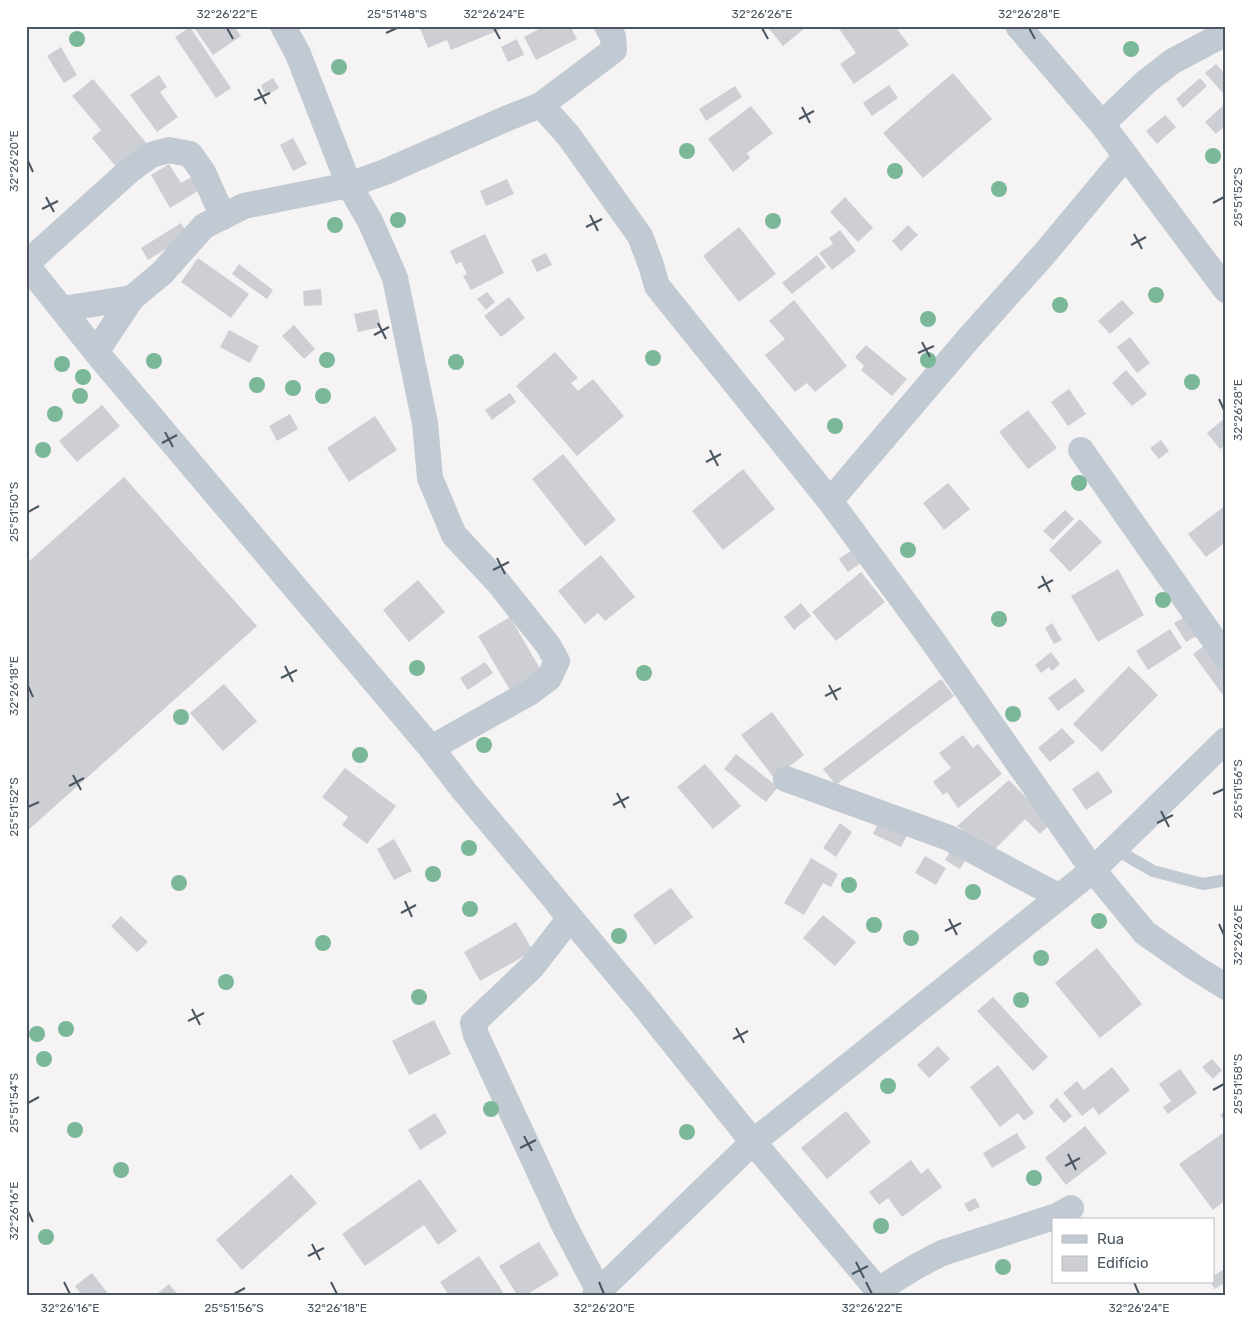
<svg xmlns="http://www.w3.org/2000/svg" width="1252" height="1321" font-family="Rubik,sans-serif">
<rect width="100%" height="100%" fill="#f5f3f3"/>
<!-- building -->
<path fill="#cdcfd5" d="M193 26H234L241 36 213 55Z
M419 26H509L451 50 447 40 428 48Z
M545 26H570L577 39 536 60 524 37Z
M767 26H804L805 28 783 46Z
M837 26H895L909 45 854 84 840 64 856 53Z
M190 27 231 88 216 98 175 37Z
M517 39 524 55 508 62 501 47Z
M61 47 77 75 64 83 47 56Z
M1216 64 1226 75V91L1223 93 1205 73Z
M953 73 992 119 923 178 883 133Z
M159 75 167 87 160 92 178 117 157 132 130 95Z
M273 78 279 88 266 96 261 85Z
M1200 78 1207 86 1183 108 1176 99Z
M93 79 148 145 118 169 92 138 101 130 72 96Z
M889 85 898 98 872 116 863 103Z
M735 86 742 97 706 121 699 109Z
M1226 103V125L1216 134 1205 122Z
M751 106 773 133 747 153 750 158 733 172 708 139Z
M1165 115 1176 127 1157 144 1146 131Z
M293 138 307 164 293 171 280 145Z
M169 164 181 183 193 176 201 189 170 208 151 175Z
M507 179 514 194 486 206 480 191Z
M845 197 873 228 858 242 830 212Z
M181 223 188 235 148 260 141 248Z
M908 225 918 235 901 251 892 241Z
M739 227 776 274 739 302 703 256Z
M840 230 856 251 832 270 819 253 833 244 829 238Z
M485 234 504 273 471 290 463 276 467 274 461 262 456 264 450 251Z
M546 253 552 265 537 272 531 260Z
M817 255 826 267 792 294 782 283Z
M198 258 249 294 231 318 181 282Z
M239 264 273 290 267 299 232 274Z
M321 289 322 305 304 306 303 291Z
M487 292 495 302 486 310 477 299Z
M509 297 525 318 501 337 484 316Z
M794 300 847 366 815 392 807 383 795 392 765 355 785 339 769 321Z
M1122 300 1134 313 1110 334 1098 321Z
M377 309 381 327 358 332 354 314Z
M294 325 315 349 304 359 282 336Z
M229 330 259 346 250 363 220 347Z
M1130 337 1150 363 1137 373 1117 347Z
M866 345 907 379 892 396 861 370 864 366 855 357Z
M555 352 578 378 571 383 578 391 593 379 624 416 577 456 516 386Z
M1126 370 1147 394 1132 406 1112 383Z
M1069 389 1086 414 1068 426 1051 402Z
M510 393 516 402 492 420 485 410Z
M102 405 120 426 77 462 59 441Z
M1028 410 1057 448 1028 469 999 432Z
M290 414 298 429 277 441 269 426Z
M375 416 397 450 349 482 327 448Z
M1226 417V445L1220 449 1207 433Z
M1161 440 1169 451 1159 459 1150 448Z
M563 454 616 520 585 546 532 479Z
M743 469 775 509 723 550 692 511Z
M124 477 257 626 26 832V564Z
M948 483 970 509 944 530 923 503Z
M1226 505V542L1206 557 1188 534Z
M1065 510 1074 519 1053 540 1043 531Z
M1080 519 1102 542 1070 572 1049 550Z
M852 550 861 563 848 572 839 559Z
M601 555 635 597 605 621 598 613 585 624 558 591Z
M1118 569 1144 615 1098 642 1071 596Z
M861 572 885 602 836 641 812 612Z
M418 580 445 612 409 642 383 610Z
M801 603 811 616 794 630 784 617Z
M1190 614 1202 633 1186 642 1174 623Z
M510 617 542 672 510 690 478 636Z
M1052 623 1062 640 1054 644 1045 628Z
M1170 629 1182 648 1148 670 1136 651Z
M1208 643 1226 667V691L1222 694 1193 654Z
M1051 652 1060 664 1052 671 1049 667 1041 673 1035 665Z
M485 662 493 673 468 690 460 678Z
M1129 666 1158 695 1102 752 1073 724Z
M1075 678 1085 691 1058 711 1048 698Z
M941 679 954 696 836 785 823 769Z
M224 684 257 721 223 751 190 713Z
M772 712 804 755 774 778 741 735Z
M1062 728 1075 742 1050 762 1038 748Z
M963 735 973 748 978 744 1002 774 958 808 947 792 943 795 933 782 951 768 939 753Z
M736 754 778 787 766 802 724 769Z
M705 764 741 806 713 829 677 787Z
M345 768 396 806 367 844 342 825 348 817 322 797Z
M1098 771 1113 792 1086 810 1072 789Z
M1009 780 1051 823 1040 834 1025 819 992 852 957 826Z
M879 821 908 834 901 847 873 834Z
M840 823 852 832 836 857 823 848Z
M394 839 412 871 394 880 377 849Z
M953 847 968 856 960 869 945 860Z
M925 856 946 868 936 885 915 873Z
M811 858 838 874 831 887 823 883 804 915 784 903Z
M671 888 693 917 655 945 633 915Z
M823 915 856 942 835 966 803 938Z
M121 916 148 942 137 952 111 926Z
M516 922 533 951 480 981 464 952Z
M1097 948 1142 1004 1100 1038 1055 983Z
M993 997 1048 1057 1033 1071 977 1011Z
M434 1020 451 1054 409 1075 392 1041Z
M938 1046 950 1059 929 1078 917 1065Z
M1212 1059 1222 1070 1213 1079 1202 1067Z
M998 1065 1034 1113 1024 1121 1018 1113 1000 1127 970 1087Z
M1112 1067 1130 1090 1099 1115 1093 1107 1082 1116 1063 1093 1077 1081 1084 1090Z
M1180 1069 1197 1093 1168 1114 1163 1107 1171 1101 1159 1084Z
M1057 1098 1072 1116 1064 1123 1049 1106Z
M1226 1110V1123L1220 1115Z
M846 1111 871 1142 827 1179 801 1148Z
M435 1113 447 1133 420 1150 408 1130Z
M1085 1126 1107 1153 1066 1185 1045 1158Z
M1226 1131V1200L1213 1210 1179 1164Z
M1017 1133 1026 1148 992 1168 983 1153Z
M911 1160 921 1174 928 1168 942 1187 902 1217 888 1198 879 1205 869 1192Z
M291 1174 317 1203 242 1270 216 1240Z
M420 1179 457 1231 438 1245 424 1225 365 1266 342 1234Z
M975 1198 980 1207 969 1212 964 1204Z
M539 1242 559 1275 526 1295H517L499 1266Z
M479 1256 505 1295H449L440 1282Z
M1226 1268V1282L1215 1289 1210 1282H1213V1276Z
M92 1273 109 1295H82L75 1286Z
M169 1284 178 1295H156Z"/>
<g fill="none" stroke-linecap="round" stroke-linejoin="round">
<!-- lane -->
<path stroke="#c1cad2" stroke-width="12" d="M1115 849 1153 871 1203 884 1226 880"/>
<!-- street -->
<path stroke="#c1cad2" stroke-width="26" d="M283 26 298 54 349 185 370 221 395 278 425 423 430 478 454 535 497 581 548 645 557 661 549 678 529 693 431 748
M607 26 613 37 614 50 541 105 568 135 640 236 651 265 657 286 830 501 930 637 1093 870 1145 933 1194 967 1226 987
M1018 26 1102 124 1226 290
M1102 124 1147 81 1173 61 1226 33
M223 217 203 172 190 154 169 150 151 155 129 171 26 264 96 352 431 748 465 792 640 1001 753 1142 882 1295
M62 309 132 298
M96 352 132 298 162 273 204 226 244 206 349 185 385 172 508 118 541 105
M1081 450 1226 657
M830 501 969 338 1045 253 1125 157
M786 779 949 838 1060 897
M559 905 570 918 532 967 473 1023 476 1035 564 1225 601 1295
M878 1290 917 1266 942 1253 1057 1216 1071 1208
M595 1295 753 1142 1093 870 1226 740"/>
</g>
<!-- trees -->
<g fill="#7bb799">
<circle cx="77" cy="39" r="8"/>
<circle cx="1131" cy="49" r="8"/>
<circle cx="339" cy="67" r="8"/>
<circle cx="687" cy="151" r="8"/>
<circle cx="1213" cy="156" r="8"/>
<circle cx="895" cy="171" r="8"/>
<circle cx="999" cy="189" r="8"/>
<circle cx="398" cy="220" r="8"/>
<circle cx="773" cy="221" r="8"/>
<circle cx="335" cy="225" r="8"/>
<circle cx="1156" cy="295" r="8"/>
<circle cx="1060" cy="305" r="8"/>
<circle cx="928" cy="319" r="8"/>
<circle cx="653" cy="358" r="8"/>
<circle cx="327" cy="360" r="8"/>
<circle cx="928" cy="360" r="8"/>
<circle cx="154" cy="361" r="8"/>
<circle cx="456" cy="362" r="8"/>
<circle cx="62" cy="364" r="8"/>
<circle cx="83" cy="377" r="8"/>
<circle cx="1192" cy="382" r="8"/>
<circle cx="257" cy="385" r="8"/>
<circle cx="293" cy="388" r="8"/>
<circle cx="80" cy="396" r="8"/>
<circle cx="323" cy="396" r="8"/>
<circle cx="55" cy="414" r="8"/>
<circle cx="835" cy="426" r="8"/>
<circle cx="43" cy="450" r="8"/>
<circle cx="1079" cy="483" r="8"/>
<circle cx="908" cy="550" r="8"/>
<circle cx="1163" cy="600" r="8"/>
<circle cx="999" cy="619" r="8"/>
<circle cx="417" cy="668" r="8"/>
<circle cx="644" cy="673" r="8"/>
<circle cx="1013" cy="714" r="8"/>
<circle cx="181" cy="717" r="8"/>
<circle cx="484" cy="745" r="8"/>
<circle cx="360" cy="755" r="8"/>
<circle cx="469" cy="848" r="8"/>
<circle cx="433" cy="874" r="8"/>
<circle cx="179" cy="883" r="8"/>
<circle cx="849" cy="885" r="8"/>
<circle cx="973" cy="892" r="8"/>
<circle cx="470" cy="909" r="8"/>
<circle cx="1099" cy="921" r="8"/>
<circle cx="874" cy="925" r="8"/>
<circle cx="619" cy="936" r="8"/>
<circle cx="911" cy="938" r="8"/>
<circle cx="323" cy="943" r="8"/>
<circle cx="1041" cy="958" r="8"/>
<circle cx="226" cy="982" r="8"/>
<circle cx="419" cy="997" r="8"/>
<circle cx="1021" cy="1000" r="8"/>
<circle cx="66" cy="1029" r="8"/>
<circle cx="37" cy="1034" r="8"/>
<circle cx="44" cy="1059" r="8"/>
<circle cx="888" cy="1086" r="8"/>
<circle cx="491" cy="1109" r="8"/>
<circle cx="75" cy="1130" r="8"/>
<circle cx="687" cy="1132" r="8"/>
<circle cx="121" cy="1170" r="8"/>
<circle cx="1034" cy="1178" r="8"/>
<circle cx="881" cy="1226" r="8"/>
<circle cx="46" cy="1237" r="8"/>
<circle cx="1003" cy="1267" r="8"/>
</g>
<!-- ticks -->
<path fill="none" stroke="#4a5661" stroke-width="2" d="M227 28 233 39M494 28 500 39M762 28 768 39M1029 28 1035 39M386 33 397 28M258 89 266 104M254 100 270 93M802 107 810 123M799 119 814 111M28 161 33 172M46 197 54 212M1213 203 1224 197M42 209 58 201M590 215 598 231M586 227 602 219M1134 234 1142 249M1131 245 1146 237M378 323 386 339M374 335 389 327M922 342 930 357M918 353 934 346M1219 399 1224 410M165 432 173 447M162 443 177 435M710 450 718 466M706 462 721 454M28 512 39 506M497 558 505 574M493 570 509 562M1042 576 1050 592M1038 588 1053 580M285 666 293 682M281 678 297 670M829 685 837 700M28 686 33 697M825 696 841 688M73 775 81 790M69 786 84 778M617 793 625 808M1213 794 1224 789M613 805 629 797M28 807 39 802M1161 811 1169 827M1157 823 1173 815M405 901 412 917M401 913 416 905M949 919 957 935M1219 924 1224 935M945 931 961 923M192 1009 200 1025M188 1021 204 1013M736 1028 744 1043M733 1039 748 1031M1213 1090 1224 1084M28 1103 39 1097M524 1136 532 1151M520 1148 536 1140M1068 1154 1076 1170M1065 1166 1080 1158M28 1211 33 1222M312 1244 320 1260M308 1256 324 1248M856 1262 864 1278M852 1274 868 1266M64 1282 70 1294M331 1282 337 1294M599 1282 604 1294M866 1282 872 1294M1134 1282 1139 1294M234 1294 245 1288"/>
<!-- border -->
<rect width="1252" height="1321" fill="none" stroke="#ffffff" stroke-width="55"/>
<!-- legend -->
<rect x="1052" y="1218" width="162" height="65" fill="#ffffff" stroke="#b7bbc0"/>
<rect x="1062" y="1235" width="25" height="8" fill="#c1cad2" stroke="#b7bbc0"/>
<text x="1097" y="1244" font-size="15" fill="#4a5661">Rua</text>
<rect x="1062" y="1256" width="25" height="15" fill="#cdcfd5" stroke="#b7bbc0"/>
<text x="1097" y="1268" font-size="15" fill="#4a5661">Edifício</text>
<rect x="28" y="28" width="1196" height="1266" fill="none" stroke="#4a5661" stroke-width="2"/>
<g font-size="12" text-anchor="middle" fill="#4a5661">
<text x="227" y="18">32°26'22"E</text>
<text x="397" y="18">25°51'48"S</text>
<text x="494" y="18">32°26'24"E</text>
<text x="762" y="18">32°26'26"E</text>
<text x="1029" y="18">32°26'28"E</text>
<text transform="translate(14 161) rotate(-90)" y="4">32°26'20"E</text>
<text transform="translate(1238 197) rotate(-90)" y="4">25°51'52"S</text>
<text transform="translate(1238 410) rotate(-90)" y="4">32°26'28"E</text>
<text transform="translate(14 512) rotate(-90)" y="4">25°51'50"S</text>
<text transform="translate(14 686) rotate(-90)" y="4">32°26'18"E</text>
<text transform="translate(1238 789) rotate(-90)" y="4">25°51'56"S</text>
<text transform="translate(14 807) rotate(-90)" y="4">25°51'52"S</text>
<text transform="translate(1238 935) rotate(-90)" y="4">32°26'26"E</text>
<text transform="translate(1238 1084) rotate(-90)" y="4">25°51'58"S</text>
<text transform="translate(14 1103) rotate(-90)" y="4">25°51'54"S</text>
<text transform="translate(14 1211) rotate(-90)" y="4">32°26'16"E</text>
<text x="70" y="1312">32°26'16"E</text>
<text x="234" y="1312">25°51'56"S</text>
<text x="337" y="1312">32°26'18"E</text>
<text x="604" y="1312">32°26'20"E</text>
<text x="872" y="1312">32°26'22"E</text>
<text x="1139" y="1312">32°26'24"E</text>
</g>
</svg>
